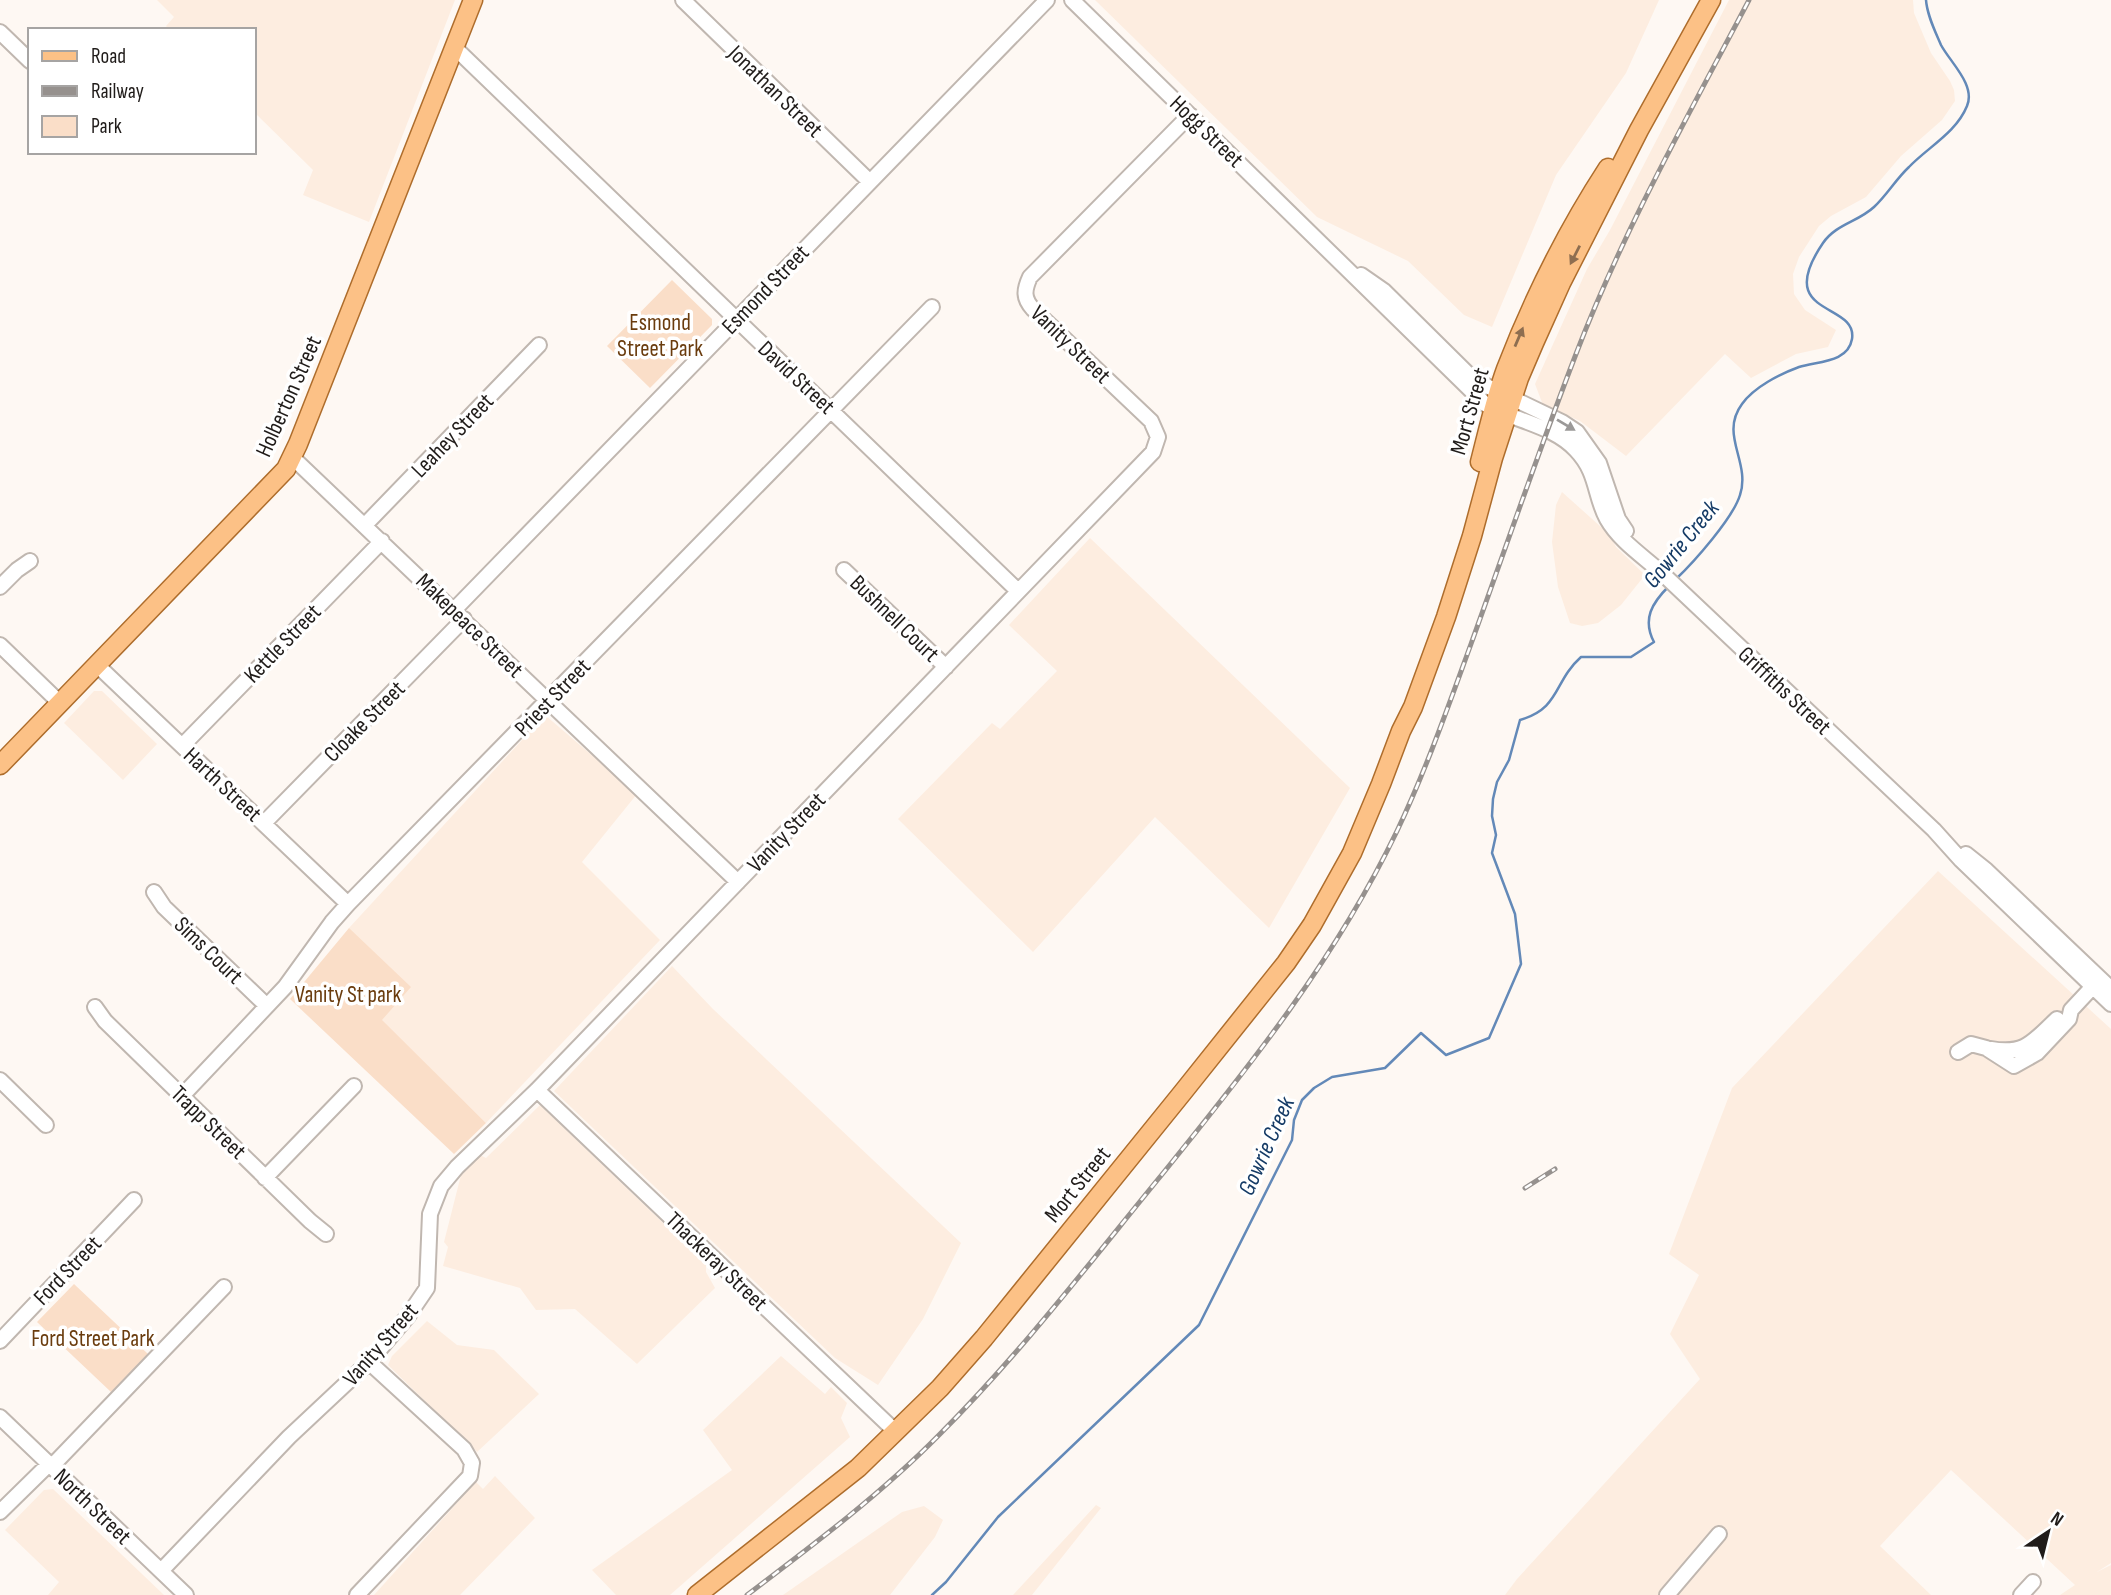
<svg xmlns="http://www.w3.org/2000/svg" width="2111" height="1595" font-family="'Sofia Sans Condensed',sans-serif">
<rect width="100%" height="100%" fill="#fef8f3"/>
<!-- built -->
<path fill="#fdede0" d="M157 0H455L369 222 303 195 313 170 254 112V30H169L166 26 174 17Z
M1095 0H1659L1626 73 1556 175 1492 327 1464 315 1408 261 1317 217Z
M1729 0H1913L1914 13 1931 53 1950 81 1954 90 1955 101 1942 120 1901 156 1866 197 1831 216 1819 226 1799 257 1793 274 1794 294 1805 310 1836 330 1828 347 1796 354 1751 378 1725 354 1626 456 1580 421 1543 405 1535 384 1587 269 1610 230Z
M1562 492 1610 535 1616 547 1645 575 1621 605 1598 623 1582 626 1570 623 1558 587 1552 542 1556 505Z
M1090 538 1350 788 1269 928 1155 817 1033 952 898 819 992 723 1000 729 1057 671 1009 625Z
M94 691H102L157 744 123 780 64 723Z
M545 715 637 794 582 862 660 940 486 1123 381 1020 349 928Z
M1938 871 2111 1029V1563L2097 1572 2111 1565V1595H2060L2075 1585 1951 1470 1880 1546 1931 1595H1505L1517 1579 1700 1379 1670 1334 1699 1275 1669 1254 1732 1088Z
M672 966 713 1009 961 1243 923 1319 878 1385 835 1358 554 1091Z
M540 1105 706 1264V1272L715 1288 637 1364 575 1309 536 1310 520 1288 443 1266 448 1247 444 1242 461 1175 478 1154 486 1158Z
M427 1321 457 1345 494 1350 539 1394 477 1452 388 1365 392 1356Z
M781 1356 825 1394 831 1387 847 1403 841 1418 850 1437 670 1595H616L592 1570 732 1470 703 1430Z
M495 1476 535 1518 460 1595H374L476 1482 483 1489Z
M53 1489 164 1595H48L59 1582 5 1530 44 1490Z
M1096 1505 1101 1508 1032 1595H1013Z
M924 1506 943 1520 935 1537 890 1595H783L902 1512Z"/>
<!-- green -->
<path fill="#fadec8" d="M672 280 712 319V325L650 388 607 346Z
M349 928 411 987 382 1020 486 1123 454 1154 290 999Z
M74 1284 148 1354 111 1392 37 1322Z"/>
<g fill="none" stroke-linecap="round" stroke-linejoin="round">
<!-- stream -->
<path stroke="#6389b8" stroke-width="2.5" d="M1676 579C1694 562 1733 518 1740 495 1751 462 1719 435 1742 404 1754 387 1780 374 1799 367 1817 361 1848 363 1852 339 1858 301 1772 318 1823 243 1836 224 1858 222 1874 207 1887 195 1896 179 1909 167 1928 147 1956 133 1967 106 1976 85 1950 62 1941 45 1935 31 1927 15 1926 0
M932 1595 946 1582 998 1517 1199 1325 1292 1140 1294 1120 1302 1100 1314 1088 1332 1077 1385 1068 1421 1033 1446 1055 1489 1038 1521 964 1515 914 1492 853 1496 835 1492 816 1493 799 1497 782 1509 760 1520 720C1561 708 1553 682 1581 657H1631L1654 642C1642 619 1652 603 1669 586"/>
<!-- minor casing -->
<g stroke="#c0b7b0" stroke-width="18">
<path id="minor" d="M683 0 869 181
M1072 0 1485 404C1514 421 1553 425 1576 450 1598 473 1594 495 1607 519 1620 542 1646 558 1665 576L1934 830 1961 860 2111 1004
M0 32 30 61
M454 47 1018 591
M1361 275 1384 291 1474 380 1562 422 1577 432 1599 463 1618 519 1626 531
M292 457 738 882
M365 525 539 345
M844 570 946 667
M0 587 17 570 30 561
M454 610 1047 0
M0 645 60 703
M97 665 348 904
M182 746 382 541
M264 823 464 619
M1966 854 1986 870 2111 989
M154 892 164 907 267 1006
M95 1007 105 1021 310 1221 326 1234
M1991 1049C2026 1055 2033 1041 2057 1019
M1958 1052 1971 1044 1986 1048 2014 1066 2037 1053 2069 1019 2071 1010 2099 980
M0 1080 46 1125
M537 1090 896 1432
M182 1096 285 987 332 922 348 904 932 307
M265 1178 354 1086
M0 1341 134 1200
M0 1417 186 1595
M52 1466 224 1287
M0 1512 49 1464
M161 1571 289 1437 369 1362 408 1316 427 1288 430 1214 441 1186 457 1167 537 1090 1153 452 1158 437 1151 421 1033 309C1023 298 1024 290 1030 277L1190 115
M357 1595 470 1476 472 1463 464 1449 369 1362
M1667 1595 1719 1534
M2021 1595 2033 1582"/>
</g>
<!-- major casing -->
<g stroke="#ae6d2c" stroke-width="21">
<path id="major" d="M1480 462C1488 431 1495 399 1506 369 1533 299 1567 231 1608 168
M0 765 286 469 298 444 473 0
M697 1595 858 1468 940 1388 984 1338 1183 1092 1286 963 1312 925 1352 853 1381 784 1401 731 1413 707 1446 617 1472 536 1493 458 1519 378 1534 343 1561 283 1639 130 1711 0"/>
</g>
<!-- minor -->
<use href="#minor" stroke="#fff" stroke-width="14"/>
<!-- major -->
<use href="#major" stroke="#fcc186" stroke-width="18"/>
<!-- rail casing -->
<g stroke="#96918e" stroke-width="5">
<path id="rail" d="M1525 1188 1555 1169
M747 1595C813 1545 881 1494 939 1435 1021 1353 1091 1261 1164 1172 1252 1063 1336 958 1397 831 1426 770 1448 707 1471 644 1506 547 1539 450 1576 354 1623 231 1688 116 1749 0"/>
</g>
<!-- rail -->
<use href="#rail" stroke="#fff" stroke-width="2.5" stroke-dasharray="8" stroke-linecap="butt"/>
</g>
<!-- one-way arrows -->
<defs><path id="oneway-solid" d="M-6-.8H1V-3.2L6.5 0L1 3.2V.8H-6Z" transform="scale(1.75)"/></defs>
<g fill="#8e6e50">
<use href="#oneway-solid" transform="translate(1575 255) rotate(117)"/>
<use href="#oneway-solid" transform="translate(1519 337) rotate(-67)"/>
</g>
<use fill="#9b9998" href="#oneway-solid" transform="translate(1566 425) rotate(31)"/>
<g text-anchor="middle" stroke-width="7" stroke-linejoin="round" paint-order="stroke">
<!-- street labels -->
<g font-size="23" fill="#201c1a" stroke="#fff">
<text transform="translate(776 91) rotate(44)" y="8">Jonathan Street</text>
<text transform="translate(1207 131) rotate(44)" y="8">Hogg Street</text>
<text transform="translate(765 289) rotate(-46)" y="8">Esmond Street</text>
<text transform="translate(1071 344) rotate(44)" y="8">Vanity Street</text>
<text transform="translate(797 377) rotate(43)" y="8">David Street</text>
<text transform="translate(288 396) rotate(-66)" y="8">Holberton Street</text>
<text transform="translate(1469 411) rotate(-74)" y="8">Mort Street</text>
<text transform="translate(452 435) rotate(-46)" y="8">Leahey Street</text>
<text transform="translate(895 618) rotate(44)" y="8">Bushnell Court</text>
<text transform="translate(470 625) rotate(44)" y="8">Makepeace Street</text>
<text transform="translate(282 643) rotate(-46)" y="8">Kettle Street</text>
<text transform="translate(1785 690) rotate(43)" y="8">Griffiths Street</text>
<text transform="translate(552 697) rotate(-46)" y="8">Priest Street</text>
<text transform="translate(364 721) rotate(-45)" y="8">Cloake Street</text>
<text transform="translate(223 784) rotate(43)" y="8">Harth Street</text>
<text transform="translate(786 832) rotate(-46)" y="8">Vanity Street</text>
<text transform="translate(209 950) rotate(44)" y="8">Sims Court</text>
<text transform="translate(209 1122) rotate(44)" y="8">Trapp Street</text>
<text transform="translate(1077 1184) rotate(-51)" y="8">Mort Street</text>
<text transform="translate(717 1261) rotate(44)" y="8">Thackeray Street</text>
<text transform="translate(67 1270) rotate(-46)" y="8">Ford Street</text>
<text transform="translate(380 1344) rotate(-49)" y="8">Vanity Street</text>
<text transform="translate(93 1506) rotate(44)" y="8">North Street</text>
</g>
<!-- park labels -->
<g font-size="23" fill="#6a3c0e" stroke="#fff">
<text x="660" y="330">Esmond<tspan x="660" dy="26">Street Park</tspan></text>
<text x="348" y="1002">Vanity St park</text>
<text x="93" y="1346">Ford Street Park</text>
</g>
<!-- water labels -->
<g font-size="24" font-style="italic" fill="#153b66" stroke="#fff">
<text transform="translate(1681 544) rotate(-51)" y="8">Gowrie Creek</text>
<text transform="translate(1266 1146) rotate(-66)" y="8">Gowrie Creek</text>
</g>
</g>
<!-- legend -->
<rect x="28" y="28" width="228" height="126" fill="#ffffff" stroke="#a6a4a3" stroke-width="2"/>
<rect x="42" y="51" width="35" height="10" fill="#fcc186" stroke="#a6a4a3" stroke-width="2"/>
<text x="91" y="63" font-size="21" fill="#201c1a">Road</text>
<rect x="42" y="86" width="35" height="10" fill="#96918e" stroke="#a6a4a3" stroke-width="2"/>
<text x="91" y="98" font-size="21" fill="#201c1a">Railway</text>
<rect x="42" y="116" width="35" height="21" fill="#fadec8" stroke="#a6a4a3" stroke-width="2"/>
<text x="91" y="133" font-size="21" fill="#201c1a">Park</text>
<!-- north arrow -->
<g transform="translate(2048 1532) rotate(35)" stroke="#ffffff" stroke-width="5" paint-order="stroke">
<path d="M0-5L12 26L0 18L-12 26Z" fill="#201c1a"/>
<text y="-10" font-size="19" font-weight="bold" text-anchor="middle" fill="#201c1a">N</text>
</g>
</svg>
